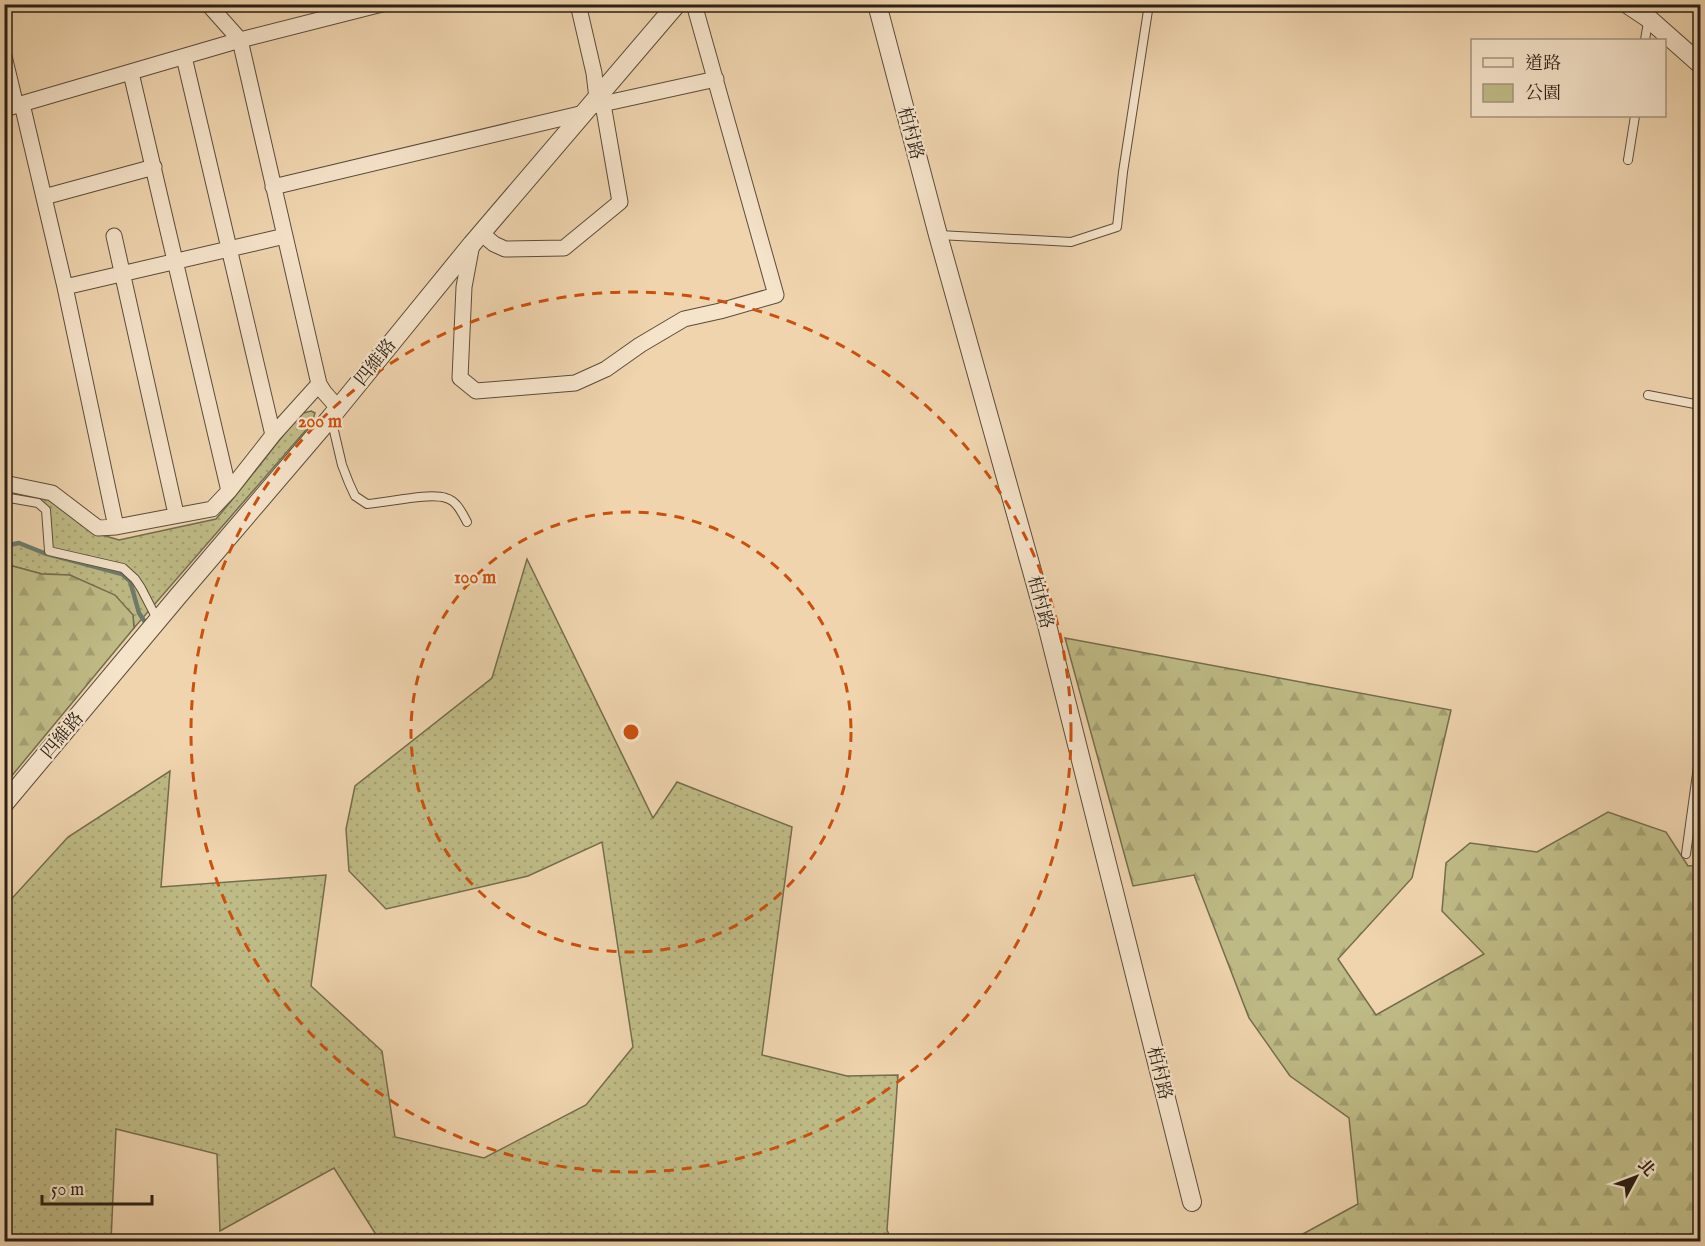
<svg xmlns="http://www.w3.org/2000/svg" width="1705" height="1246" font-family="'IM FELL English','Noto Serif TC',serif">
<defs>
<pattern id="green-dots" width="8" height="8" patternUnits="userSpaceOnUse" patternTransform="scale(1.5)"><rect width="8" height="8" fill="#bfbb86"/><path d="M2 2h.1M6 6h.1" fill="none" stroke="#a4a073" stroke-width="1.8" stroke-linecap="round"/></pattern>
<pattern id="forest-firs" width="22" height="20" patternUnits="userSpaceOnUse" patternTransform="scale(1.5)"><rect width="22" height="20" fill="#bfbb86"/><path d="M5 1l3.5 6h-7zM16 11l3.5 6h-7z" fill="#a4a073"/></pattern>
</defs>
<rect width="100%" height="100%" fill="#efd4ae"/>
<filter id="stains"><feTurbulence type="fractalNoise" baseFrequency=".00333" numOctaves="4"/><feColorMatrix values="0 0 0 0 .2 0 0 0 0 .09 0 0 0 0 .02 0 0 0 .5 -.17"/></filter>
<radialGradient id="worn" r=".72"><stop offset=".6" stop-color="#630" stop-opacity="0"/><stop offset="1" stop-color="#630" stop-opacity=".3"/></radialGradient>
<!-- green -->
<path fill="url(#green-dots)" stroke="#746d4d" stroke-width="1.5" d="M311 411 315 413 312 423 134 628 133 615 70 575 42 574 5 564V546L19 543 49 555 46 510 37 503 5 497 4 490 52 499 99 534 119 540 216 519 232 500 300 414Z
M527 559 653 818 677 782 792 827 762 1055 847 1076 898 1075 887 1230 892 1241H380L334 1168 220 1231 217 1154 116 1129 111 1241H5V906L68 837 170 771 161 887 326 875 311 986 382 1051 395 1137 484 1158 586 1105 633 1047 602 842 528 876 386 909 349 871 346 829 355 786 492 678Z"/>
<!-- forest -->
<path fill="url(#forest-firs)" stroke="#746d4d" stroke-width="1.5" d="M5 564 42 574 70 575 115 595 133 615 134 628 5 784Z
M1065 638 1451 710 1412 878 1338 959 1376 1015 1484 954 1442 911 1446 863 1470 843 1537 852 1608 812 1666 832 1688 866 1700 865V1241H1290L1358 1204 1349 1118 1290 1076 1249 1018 1194 875 1133 886Z"/>
<g fill="none" stroke-linecap="round" stroke-linejoin="round">
<!-- stream -->
<path stroke="#6d7b6c" stroke-width="4.5" d="M4 546 19 543 44 553 122 574 130 581 139 613 147 625"/>
<!-- service casing -->
<g stroke="#5b4c3a" stroke-width="10">
<path id="service" d="M1645 40 1651 4
M1628 160 1635 116
M939 235 1071 242 1117 227 1123 172 1149 4
M1648 395 1700 405
M331 418 342 465 349 483 355 496 367 504C387 503 429 492 446 498 457 501 462 513 467 522
M4 497 38 503 46 510 49 551 123 568 135 579 141 588 157 619
M1686 854 1700 752"/>
</g>
<!-- minor casing -->
<g stroke="#5b4c3a" stroke-width="17">
<path id="minor" d="M208 4 240 40 319 384 324 392 338 408
M578 4 594 73 597 98
M4 56 16 106
M184 57 273 435
M131 73 229 491
M22 104 65 287 116 527
M593 106 716 79
M4 109 240 40 382 4
M273 187 584 113
M44 197 154 167
M481 233 494 244 505 249 564 248 620 202 603 104
M114 236 176 514
M472 244 464 287 460 378 476 391 575 383 606 369 640 345 684 319 720 311 776 295 694 4
M65 287 285 236
M4 483 52 493 98 528 116 527 212 509 229 491 273 435 319 384"/>
</g>
<!-- tertiary casing -->
<g stroke="#5b4c3a" stroke-width="20">
<path id="tertiary" d="M877 4 938 235 1046 621 1192 1202
M1627 4 1648 18 1700 64
M4 804 179 595 331 417 472 244 677 4"/>
</g>
<!-- service -->
<use href="#service" stroke="#f5e3ca" stroke-width="8"/>
<!-- minor -->
<use href="#minor" stroke="#f5e3ca" stroke-width="15"/>
<!-- tertiary -->
<use href="#tertiary" stroke="#f5e3ca" stroke-width="18"/>
</g>
<!-- distance rings -->
<g fill="none" stroke="#cc500d" stroke-width="3" stroke-dasharray="10 8">
<circle cx="631" cy="732" r="220"/>
<circle cx="631" cy="732" r="440"/>
</g>
<g text-anchor="middle" stroke-width="4.5" stroke-linejoin="round" paint-order="stroke">
<!-- street labels -->
<g font-size="18" fill="#2a1f14" stroke="#f5e3ca">
<text transform="translate(911 133) rotate(75)" y="6">柏村路</text>
<text transform="translate(375 362) rotate(-51)" y="6">四維路</text>
<text transform="translate(1041 602) rotate(75)" y="6">柏村路</text>
<text transform="translate(62 735) rotate(-50)" y="6">四維路</text>
<text transform="translate(1160 1073) rotate(76)" y="6">柏村路</text>
</g>
</g>
<circle cx="631" cy="732" r="9" fill="#cc500d" stroke="#f5e3ca" stroke-width="3"/>
<g font-size="18" text-anchor="middle" font-weight="bold" fill="#cc500d" stroke="#f5e3ca" stroke-width="4.5" stroke-linejoin="round" paint-order="stroke">
<text x="320" y="427">200 m</text>
<text x="475" y="583">100 m</text>
</g>
<!-- margin -->
<rect width="1705" height="1246" fill="none" stroke="#efd4ae" stroke-width="24"/>
<rect x="6" y="6" width="1693" height="1234" fill="none" stroke="#2a1f14" stroke-width="3"/>
<rect x="12" y="12" width="1681" height="1222" fill="none" stroke="#2a1f14" stroke-width="1.5"/>
<!-- legend -->
<rect x="1471" y="39" width="195" height="78" fill="#f5e3ca" stroke="#a49581" stroke-width="1.5"/>
<rect x="1483" y="58" width="30" height="9" fill="#f5e3ca" stroke="#a49581" stroke-width="1.5"/>
<text x="1525" y="69" font-size="18" fill="#2a1f14">道路</text>
<rect x="1483" y="84" width="30" height="18" fill="#bfbb86" stroke="#a49581" stroke-width="1.5"/>
<text x="1525" y="99" font-size="18" fill="#2a1f14">公園</text>
<!-- north arrow -->
<g transform="translate(1636 1177) rotate(49)" stroke="#f5e3ca" stroke-width="4.5" paint-order="stroke">
<path d="M0-4.5L10 22L0 15L-10 22Z" fill="#2a1f14"/>
<text y="-9" font-size="16" font-weight="bold" text-anchor="middle" fill="#2a1f14">北</text>
</g>
<!-- scale -->
<path d="M42 1195v9h110v-9" fill="none" stroke="#2a1f14" stroke-width="3"/>
<text x="51" y="1195" font-size="18" fill="#2a1f14" stroke="#f5e3ca" stroke-width="4.5" paint-order="stroke">50 m</text>
<rect width="100%" height="100%" filter="url(#stains)"/>
<rect width="100%" height="100%" fill="url(#worn)"/>
</svg>
